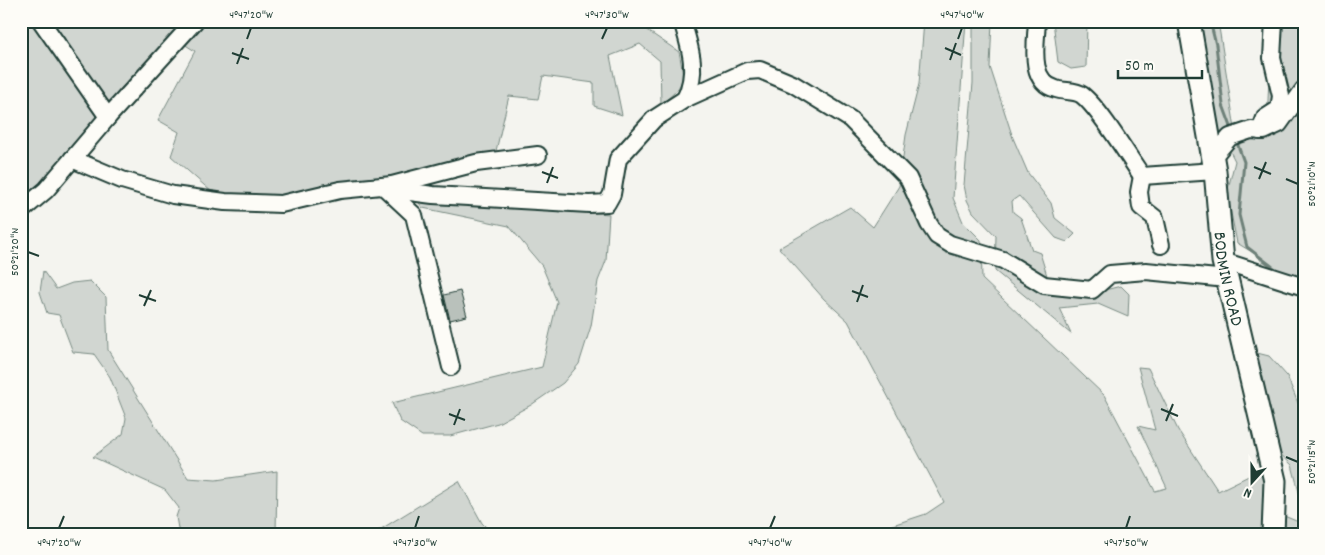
<svg xmlns="http://www.w3.org/2000/svg" width="1325" height="555" viewBox="0 0 1325 555" font-family="Dekko,sans-serif">
<style>
.green{fill:#d1d6d1;stroke:#788a82}
.lines{fill:none;stroke-linecap:round;stroke-linejoin:round}
.stream{stroke:#6e8179;stroke-width:3}
.building{fill:#b9c1bb;stroke:#1f3d34}
.minor-casing{stroke:#1f3d34;stroke-width:20}
.major-casing{stroke:#1f3d34;stroke-width:25}
.minor{stroke:#fdfcf7;stroke-width:16}
.major{stroke:#fdfcf7;stroke-width:21}
.ticks{fill:none;stroke:#1f3d34;stroke-width:2}
.labels{text-anchor:middle;stroke-width:4;stroke-linejoin:round;paint-order:stroke}
.street-label{font-size:18px;fill:#1f3d34;stroke:#fdfcf7}
.neatline{fill:none;stroke:#1f3d34;stroke-width:2}
.ticks-label{font-size:12px;text-anchor:middle;fill:#1f3d34}
</style>
<rect width="100%" height="100%" fill="#f4f4ef"/>
<filter id="ink" filterUnits="userSpaceOnUse"><feTurbulence type="fractalNoise" baseFrequency=".02" numOctaves="2"/><feDisplacementMap in="SourceGraphic" scale="10" xChannelSelector="R" yChannelSelector="G"/><feConvolveMatrix kernelMatrix="1 2 1 2 8 2 1 2 1" color-interpolation-filters="sRGB"/></filter>
<g filter="url(#ink)">
<g class="green">
<polygon points="21,21 37,21 101,114 43,188 21,203"/>
<polygon points="47,21 186,21 157,54 122,87 109,104"/>
<path d="M202,21H641L645,29L679,52C685,82 685,85 661,104L660,61L640,44L610,56L622,115L594,106V83L543,76L538,99L509,96L495,155L389,179H371L275,198L213,193L171,156L179,132L158,120L195,51L184,44Z"/>
<polygon points="924,21 966,21 953,198 963,222 981,240 982,279 1104,395 1155,491 1167,488 1138,426 1155,430 1138,367 1148,368 1178,430 1218,491 1265,468 1264,534 865,534 926,514 944,502 848,321 824,299 779,248 850,207 873,227 899,186 906,135 919,84"/>
<polygon points="973,21 992,21 990,67 1013,138 1028,173 1051,203 1055,218 1075,234 1067,242 1056,238 1019,196 1012,201 1013,212 1021,218 1032,250 1040,253 1048,279 1109,289 1121,286 1129,294 1128,317 1098,304 1059,308 1071,334 995,271 996,236 973,212 967,200 964,185 973,83"/>
<polygon points="1053,21 1087,21 1086,67 1071,69 1058,62"/>
<polygon points="1195,21 1218,21 1235,129 1267,127 1270,49 1278,48 1283,21 1304,21 1304,298 1296,289 1278,285 1257,255 1237,243 1227,193 1235,161 1211,114"/>
<polygon points="415,198 609,214 606,261 598,281 591,326 579,364 563,383 531,405 498,423 450,436 422,436 400,421 392,403 542,367 557,302 542,266 509,226 423,208"/>
<polygon points="43,271 56,289 72,283 90,281 106,297 108,350 188,478 216,480 277,471 276,534 179,534 176,517 179,508 165,490 93,457 123,434 126,418 110,377 94,354 73,352 59,315 47,313 40,292"/>
<polygon points="1253,352 1269,356 1287,376 1304,418 1304,534 1275,534 1277,513 1301,523 1301,500 1292,465 1275,449"/>
<polygon points="459,481 482,523 493,534 373,534"/>
</g>
<g class="lines">
<g class="stream">
<polyline points="1210,21 1216,45 1223,105 1233,132"/>
<polyline points="1236,140 1244,162 1239,215 1247,247 1278,271"/>
<polyline points="1297,292 1304,299"/>
</g>
</g>
<polygon class="building" points="460,291 467,316 450,320 444,295"/>
<g class="lines">
<defs>
<g id="minor">
<polyline points="41,21 108,117"/>
<path d="M1037,21C1036,43 1028,82 1056,89C1064,92 1075,90 1082,95C1100,109 1128,156 1142,176L1215,171"/>
<path d="M683,24C691,50 698,73 685,99"/>
<polyline points="1260,131 1265,118 1279,109 1281,96 1272,58 1274,21"/>
<polyline points="1212,158 1230,137 1251,130 1264,131 1279,124 1304,89"/>
<polyline points="72,159 122,180 173,195 225,202 281,204 340,190 392,185 476,163 538,155"/>
<polyline points="1142,176 1139,192 1141,207 1155,218 1161,245"/>
<polyline points="392,185 410,192 433,195 589,204 607,203 612,194 618,159 654,119 685,99 747,71 760,70 793,84 850,119 908,178 929,224 937,236 950,244 1003,260 1044,285 1092,290 1110,274 1146,271 1227,279"/>
<polyline points="384,187 414,215 451,367"/>
<polyline points="21,211 46,190 108,117 195,21"/>
<polyline points="1223,261 1304,287"/>
</g>
<g id="major">
<path id="s1" d="M1189,21L1215,171L1223,261L1275,481L1273,534"/>
</g>
</defs>
<use href="#minor" class="minor-casing"/>
<use href="#major" class="major-casing"/>
<use href="#minor" class="minor"/>
<use href="#major" class="major"/>
</g>
</g>
<path class="ticks" d="M247,39L251,28M602,39L607,28M958,39L962,28M945,48L961,55M232,53L249,59M950,60L956,43M237,64L243,48M1254,167L1271,174M542,172L558,178M1259,179L1266,162M1286,179L1298,184M547,183L553,167M28,252L39,256M852,291L868,297M139,295L156,301M857,302L863,285M144,306L151,290M1161,409L1178,416M449,414L465,420M1166,421L1173,404M454,425L460,409M1286,457L1298,462M59,528L64,516M415,528L419,516M770,528L775,516M1126,528L1130,516"/>
<g class="labels">
<g class="street-label">
<text dy="6" stroke="none"><textPath href="#s1" startOffset="261">BODMIN ROAD</textPath></text>
</g>
</g>
<rect width="1325" height="555" fill="none" stroke="#fdfcf7" stroke-width="55"/>
<g transform="translate(1252 482) rotate(201)" stroke="#fdfcf7" stroke-width="4" paint-order="stroke">
<path d="M0-4L9 19L0 12L-9 19Z" fill="#1f3d34"/>
<text y="-8" font-size="14" font-weight="bold" text-anchor="middle" fill="#1f3d34">N</text>
</g>
<path d="M1118 70v8h84v-8" fill="none" stroke="#1f3d34" stroke-width="2.5"/>
<text x="1125" y="70" font-size="15" fill="#1f3d34" stroke="#fdfcf7" stroke-width="4" paint-order="stroke">50 m</text>
<rect x="28" y="28" width="1270" height="500" class="neatline"/>
<g class="ticks-label">
<text x="251" y="18">4°47'20"W</text>
<text x="607" y="18">4°47'30"W</text>
<text x="962" y="18">4°47'40"W</text>
<text transform="translate(1311 184) rotate(-90)" y="4">50°21'10"N</text>
<text transform="translate(14 252) rotate(-90)" y="4">50°21'20"N</text>
<text transform="translate(1311 462) rotate(-90)" y="4">50°21'15"N</text>
<text x="59" y="546">4°47'20"W</text>
<text x="415" y="546">4°47'30"W</text>
<text x="770" y="546">4°47'40"W</text>
<text x="1126" y="546">4°47'50"W</text>
</g>
</svg>
